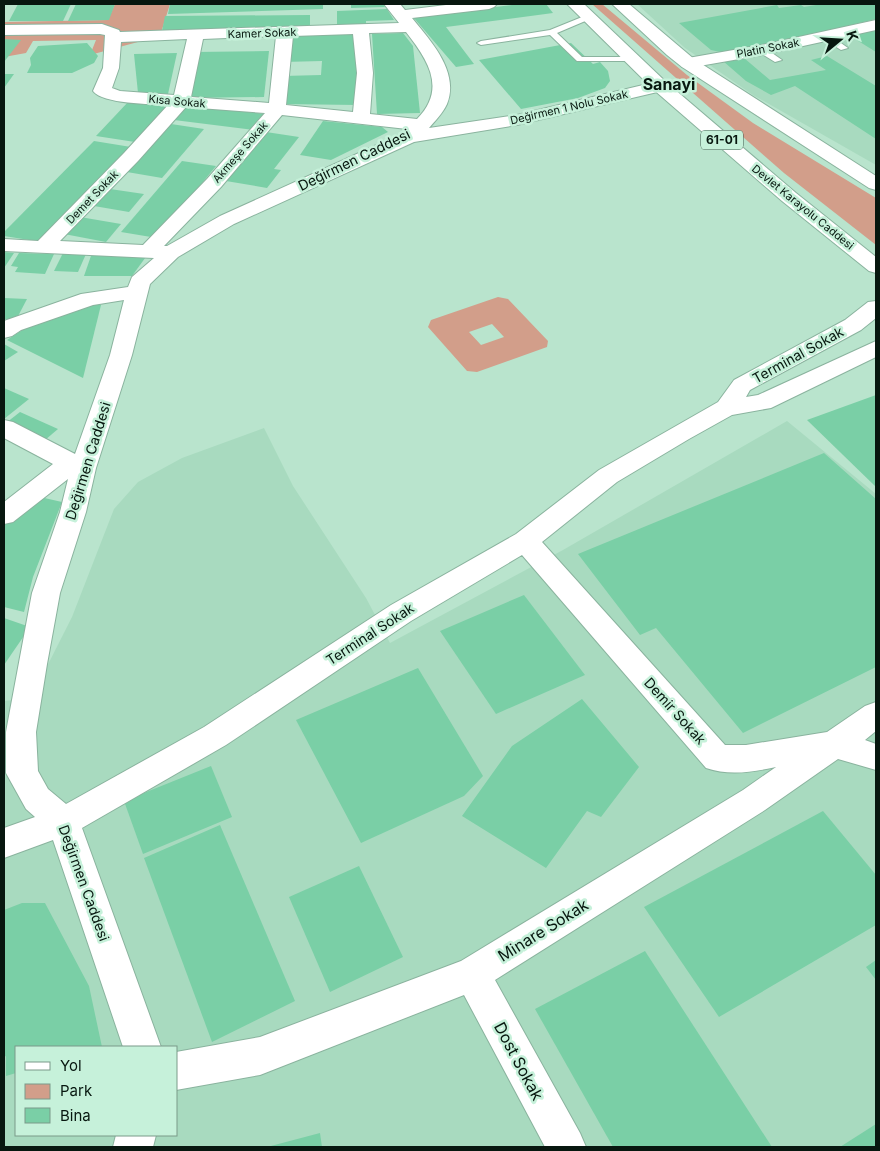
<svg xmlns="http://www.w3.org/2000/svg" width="880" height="1151" viewBox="0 0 880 1151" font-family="Inter,sans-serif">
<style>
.built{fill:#a8dabf;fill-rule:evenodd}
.green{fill:#d29e8a;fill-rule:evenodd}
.building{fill:#7acfa6}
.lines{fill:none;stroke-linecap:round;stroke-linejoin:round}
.service-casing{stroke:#8ab39e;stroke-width:2}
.minor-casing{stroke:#8ab39e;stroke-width:2}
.primary-casing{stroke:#8ab39e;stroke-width:2}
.service{fill:#fff;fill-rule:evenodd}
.minor{fill:#fff;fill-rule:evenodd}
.primary{fill:#fff;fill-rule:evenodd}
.labels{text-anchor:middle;stroke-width:5;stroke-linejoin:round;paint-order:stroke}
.far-street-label{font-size:11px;fill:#07170f;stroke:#c6f1da}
.shield{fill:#c6f1da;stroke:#40584c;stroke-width:1}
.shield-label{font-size:12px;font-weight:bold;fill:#07170f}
.street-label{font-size:14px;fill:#07170f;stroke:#c6f1da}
.far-district-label{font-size:16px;font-weight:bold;fill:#07170f;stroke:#c6f1da}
.near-street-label{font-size:16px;fill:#07170f;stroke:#c6f1da}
</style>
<rect width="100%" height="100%" fill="#b9e4cd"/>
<g class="built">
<polygon points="637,4 876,4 876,165 753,95 685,48"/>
<path d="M787,421L876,494V1147H4V701L31,698L72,617L114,509L138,482L182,458L264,428L293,486L366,598L390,643L563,550ZM16,1047H176V1135H16Z"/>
</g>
<g class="green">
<polygon points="115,4 170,4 160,36 90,55 96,40 33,41 26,53 4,57 4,22 108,20"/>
<polygon points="592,4 602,4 687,75 753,123 876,198 876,245 784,173"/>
<path d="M498,297L508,299L548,341L547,347L477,372L467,371L428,327L431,320ZM492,324L504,337L481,345L469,332Z"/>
</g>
<g class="building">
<polygon points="18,4 71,4 63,21 9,21"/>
<polygon points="76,4 115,4 109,20 68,21"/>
<polygon points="170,4 323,4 323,9 168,14"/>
<polygon points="351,4 383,4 385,7 351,8"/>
<polygon points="520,4 546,4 553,13 446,27 474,64 456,67 413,17"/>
<polygon points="822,4 876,4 876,19 730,54 711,50 679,23 777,5 779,8 801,5 804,7"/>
<polygon points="387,9 394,20 366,21 366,26 337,27 337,11"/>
<polygon points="310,15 310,26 162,31 165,16"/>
<polygon points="876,27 876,52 847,34"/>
<polygon points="403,33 413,46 420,113 377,114 372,34"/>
<polygon points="358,34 358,105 280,104 283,76 321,75 322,61 283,62 285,36"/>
<polygon points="4,39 21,40 4,62"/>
<polygon points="87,43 98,56 94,63 72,73 27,73 31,65 30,58 38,46"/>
<polygon points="571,43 593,64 600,62 608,71 610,81 605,88 578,98 521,109 479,60"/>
<polygon points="269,51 264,97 184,98 194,52"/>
<polygon points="177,53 168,94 138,93 134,54"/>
<polygon points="827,56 876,86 876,139 795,86 771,95 746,81 723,61 744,58 770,80 826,70 811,60"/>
<polygon points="4,74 14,74 4,88"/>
<polygon points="129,101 166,107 135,142 96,136"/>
<polygon points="185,105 264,114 254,130 174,120"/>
<polygon points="323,121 382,127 388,132 331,160 300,155"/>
<polygon points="171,124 204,129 162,178 127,172"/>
<polygon points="266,132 299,137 274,169 281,170 267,188 226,181"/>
<polygon points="94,141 131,147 42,242 4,236 4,232"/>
<polygon points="182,161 216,166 157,238 121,232"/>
<polygon points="110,189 144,194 129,212 94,206"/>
<polygon points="80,217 121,224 106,242 64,234"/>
<polygon points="4,252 14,253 4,268"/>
<polygon points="19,253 54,254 45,274 15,272 18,267 11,266"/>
<polygon points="63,253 86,254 78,272 54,271"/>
<polygon points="92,253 148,254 132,276 84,276"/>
<polygon points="4,298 27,299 16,320 4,319"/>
<polygon points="92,303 101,305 83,378 7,340 30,325"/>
<polygon points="4,344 18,352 4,361"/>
<polygon points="4,388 29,399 4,419"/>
<polygon points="876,395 876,487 807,420"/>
<polygon points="20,412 58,429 45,440 6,423"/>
<polygon points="824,453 876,499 876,667 743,733 656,628 640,635 578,554"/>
<polygon points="40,497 62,502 33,577 24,612 4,607 4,525"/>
<polygon points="524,595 585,675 496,714 440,631"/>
<polygon points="4,618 30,627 4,665"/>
<polygon points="418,668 483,776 464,796 361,843 296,720"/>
<polygon points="582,699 639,767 601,817 587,811 546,868 462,816 512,746"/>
<polygon points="211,766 232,817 143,854 124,801"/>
<polygon points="823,811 876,875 876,925 719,1017 644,907"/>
<polygon points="220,825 295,1001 212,1042 144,858"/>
<polygon points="359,866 403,957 330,992 289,897"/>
<polygon points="22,903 45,903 89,986 102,1047 16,1047 16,1073 6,1076 6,1056 4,1057 4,910"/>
<polygon points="645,951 772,1147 613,1147 535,1009"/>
<polygon points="876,960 876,980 866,967"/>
<polygon points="876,1124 876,1147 840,1147"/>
<polygon points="320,1133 322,1147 267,1147"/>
</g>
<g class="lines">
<defs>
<g id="service">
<polygon points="587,15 591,17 590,19 557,33 582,57 631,57 635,59 634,61 577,61 550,35 481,45 477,43 481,41 550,30"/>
<polygon points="822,34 828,34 848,48 841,50 822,38"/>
<polygon points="759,48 765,48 782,60 775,62 759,52"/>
</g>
<g id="minor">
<path d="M384,4H400L405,10L454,4H497L494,7L489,9L412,18C430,40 460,72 447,104C443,113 435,121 429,128L517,115L660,81L666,82L669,86L666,90L517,125L414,142L234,224L178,257L150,284L132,355L96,468L86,512L60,593L47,664L36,732L38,771L48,789L66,804L204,727L391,605L516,534L599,470L718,402L734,380L845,320L868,302L876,301V318L861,330L750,390L746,397L758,395L876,341V357L771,408L732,415L689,439L617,482L542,542L725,745H746L827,732L865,706L876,702V731L865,740L876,744V770L838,759L765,810L495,980L580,1133L586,1147H545L464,995L260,1075L176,1090V1052L260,1037L461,961L743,790L776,767C752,772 729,776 706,768L522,555L411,621L226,745L82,828L161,1047H123L53,840L4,858V828L35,817L26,809L6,773V732L32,593L60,512L68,479L13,522L4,524V502L53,464L4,438V420L13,422L75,454L110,355L124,300L93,305L21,330L12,336L4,338V321L81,294L128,287L132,277L154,258L4,251V239L38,241L124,153L168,105C152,104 102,104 93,91L103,68L105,35L100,34L4,35V25L102,24L119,30L120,32L399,23ZM406,32C428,60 447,89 417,119L370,114L373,73L369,33ZM353,34L357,73L353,112L286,105L293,36ZM276,36L269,103L191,97L203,39ZM187,39L174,95L120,91L112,88L119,68L121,42ZM186,107L265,113L207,179L143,245L60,241L138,161ZM282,115L407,129L403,133L220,216L167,246H164L221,187Z"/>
<polygon points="876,20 876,30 762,55 688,68 682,67 680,63 682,59 688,58 762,45"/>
<polygon points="116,1135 156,1135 153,1147 113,1147"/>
</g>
<g id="primary">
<polygon points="567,4 584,4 666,82 796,193 876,257 876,273 869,271 782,201 654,90"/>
<polygon points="612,4 629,4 694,59 876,176 876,190 869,188 682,67 667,55"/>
</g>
</defs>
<use href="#service" class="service-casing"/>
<use href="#minor" class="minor-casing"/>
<use href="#primary" class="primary-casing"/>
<use href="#service" class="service"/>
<use href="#minor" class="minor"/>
<use href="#primary" class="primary"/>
</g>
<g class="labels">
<g class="far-street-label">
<text transform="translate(262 33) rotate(-2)" y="4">Kamer Sokak</text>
<text transform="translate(768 48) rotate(-11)" y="4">Platin Sokak</text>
<text transform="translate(177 101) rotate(5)" y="4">Kısa Sokak</text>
<text transform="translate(569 107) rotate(-13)" y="4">Değirmen 1 Nolu Sokak</text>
<text transform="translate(240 152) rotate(-49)" y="4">Akmeşe Sokak</text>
<text transform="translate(92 197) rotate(-46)" y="4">Demet Sokak</text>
<text transform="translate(803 207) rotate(39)" y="4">Devlet Karayolu Caddesi</text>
</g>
<rect class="shield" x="701" y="130.5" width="42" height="19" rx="4"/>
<g class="shield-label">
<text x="722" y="144">61-01</text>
</g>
<g class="street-label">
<text transform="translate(354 160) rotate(-26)" y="5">Değirmen Caddesi</text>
<text transform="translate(798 355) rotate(-29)" y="5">Terminal Sokak</text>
<text transform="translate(88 461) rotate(-73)" y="5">Değirmen Caddesi</text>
<text transform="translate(370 634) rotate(-33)" y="5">Terminal Sokak</text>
<text transform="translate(675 711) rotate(48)" y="5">Demir Sokak</text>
<text transform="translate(84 883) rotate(70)" y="5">Değirmen Caddesi</text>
</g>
<g class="far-district-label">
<text x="669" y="90">Sanayi</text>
</g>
<g class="near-street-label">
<text transform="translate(543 930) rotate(-32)" y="6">Minare Sokak</text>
<text transform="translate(519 1061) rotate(62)" y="6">Dost Sokak</text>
</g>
</g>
<rect width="880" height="1151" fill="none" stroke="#07170f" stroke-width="10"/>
<rect x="15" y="1046" width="162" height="90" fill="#c6f1da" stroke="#7a9a89"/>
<rect x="25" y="1062" width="25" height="8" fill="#ffffff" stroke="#7a9a89"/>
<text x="60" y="1071" font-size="15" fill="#07170f">Yol</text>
<rect x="25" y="1084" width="25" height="15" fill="#d29e8a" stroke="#7a9a89"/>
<text x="60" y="1096" font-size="15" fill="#07170f">Park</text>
<rect x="25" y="1108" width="25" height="15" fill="#7acfa6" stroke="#7a9a89"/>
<text x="60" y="1121" font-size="15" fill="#07170f">Bina</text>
<g transform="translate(840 40) rotate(72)" stroke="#c6f1da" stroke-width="4" paint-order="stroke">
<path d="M0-4L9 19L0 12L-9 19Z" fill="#07170f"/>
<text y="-8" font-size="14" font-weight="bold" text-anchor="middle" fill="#07170f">K</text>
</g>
</svg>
